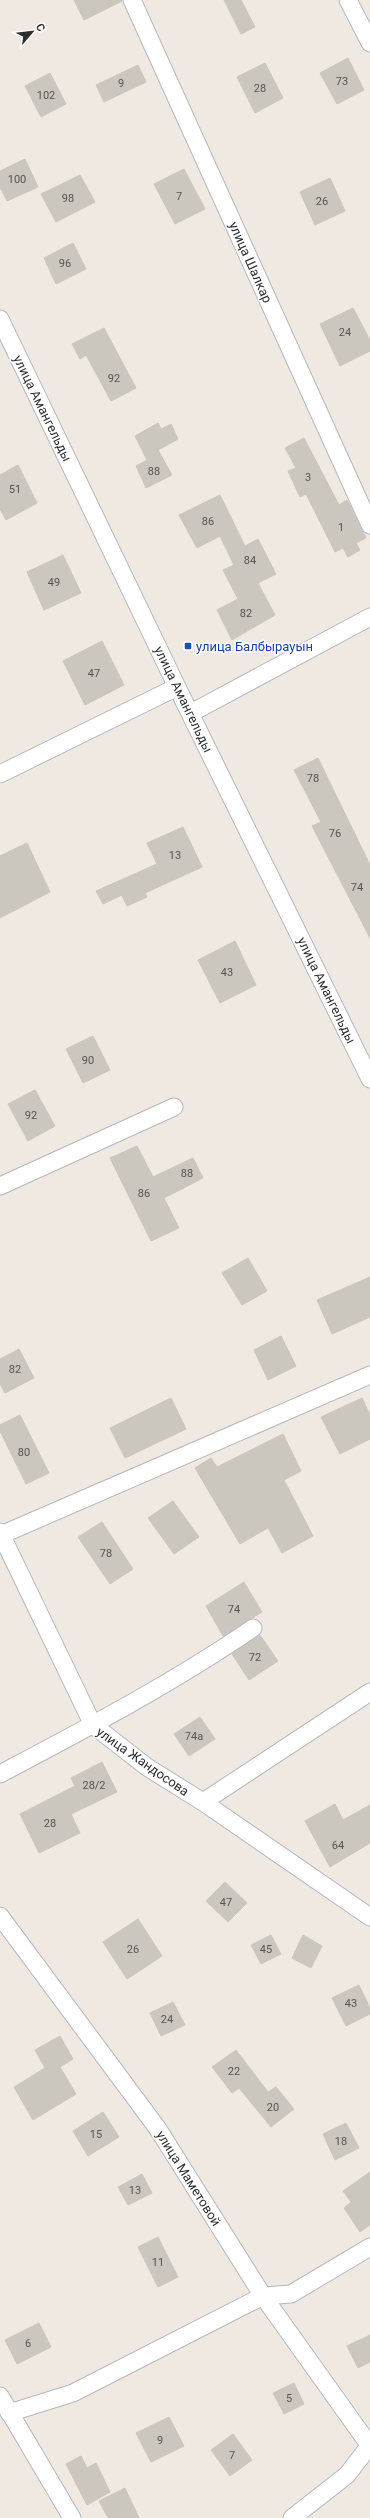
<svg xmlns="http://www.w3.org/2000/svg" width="370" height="2518" viewBox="0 0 370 2518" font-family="Roboto,sans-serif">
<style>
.building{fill:#cbc7bf;stroke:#cbc5ba}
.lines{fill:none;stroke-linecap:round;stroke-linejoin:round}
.minor-casing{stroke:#b4b7c1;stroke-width:19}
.minor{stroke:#fff;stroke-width:17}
.transit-dot{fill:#1a4fb4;stroke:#fff;stroke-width:1.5}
.labels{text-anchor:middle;stroke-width:3;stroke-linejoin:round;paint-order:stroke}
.number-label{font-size:11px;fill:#555452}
.street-label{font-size:13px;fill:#2e2e2e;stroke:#fff}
.transit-label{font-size:13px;fill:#164399;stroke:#fff;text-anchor:start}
</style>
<rect width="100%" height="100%" fill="#efe9e1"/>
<g class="building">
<polygon points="74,0 122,0 122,1 84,20"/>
<polygon points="224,0 241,0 255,27 241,34"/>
<polygon points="348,58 364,90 337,104 320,73"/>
<polygon points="265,63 283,98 255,113 237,77"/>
<polygon points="138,65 146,82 104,102 96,85"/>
<polygon points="50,73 66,104 41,117 25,86"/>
<polygon points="25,159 38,187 7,201 0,187 0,171"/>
<polygon points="184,169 205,209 175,224 154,184"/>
<polygon points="80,175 95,202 56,222 41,194"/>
<polygon points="330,178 345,211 315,225 300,192"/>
<polygon points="73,243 86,269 56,284 44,258"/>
<polygon points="353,308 370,340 370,351 340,366 320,324"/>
<polygon points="104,328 136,388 111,401 86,355 80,359 72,344"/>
<polygon points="158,423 161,429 171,424 178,439 158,450 172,475 146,488 136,466 147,460 135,436"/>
<polygon points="304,438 339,505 347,500 366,538 356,543 360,550 348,557 343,548 335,552 306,494 300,497 288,471 296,468 285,448"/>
<polygon points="18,465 37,503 6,520 0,509 0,475"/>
<polygon points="220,495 245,546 258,539 276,574 258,583 275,615 232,640 217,610 238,599 223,570 234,565 220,536 197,548 179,515"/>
<polygon points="63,555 81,593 44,610 27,572"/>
<polygon points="102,641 124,685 85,705 63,661"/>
<polygon points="318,758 370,865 370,938 312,826 321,822 294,770"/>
<polygon points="183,827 202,867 145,893 147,897 127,906 122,895 103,904 96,891 157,864 147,843"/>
<polygon points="27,843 50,892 0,918 0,856"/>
<polygon points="235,941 256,985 220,1003 198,960"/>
<polygon points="93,1036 110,1070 83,1083 66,1049"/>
<polygon points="35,1090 55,1126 28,1141 8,1104"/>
<polygon points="137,1146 153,1177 193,1158 203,1178 164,1198 179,1228 151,1241 110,1158"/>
<polygon points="248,1258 267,1291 242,1305 222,1273"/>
<polygon points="370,1277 370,1317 332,1334 317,1300"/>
<polygon points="281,1336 296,1366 268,1380 254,1350"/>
<polygon points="19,1349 34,1378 5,1393 0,1384 0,1359"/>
<polygon points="171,1398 186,1429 125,1458 110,1428"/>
<polygon points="362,1398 370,1415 370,1439 340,1454 321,1417"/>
<polygon points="20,1415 49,1473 26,1484 0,1431 0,1425"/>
<polygon points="283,1434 301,1471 284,1480 313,1536 282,1553 268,1528 240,1544 195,1468 211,1458 217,1467"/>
<polygon points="173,1501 199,1537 174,1554 148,1518"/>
<polygon points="102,1522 133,1569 110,1584 78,1537"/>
<polygon points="244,1582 262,1612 223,1636 206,1606"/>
<polygon points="260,1635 278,1661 249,1680 232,1654"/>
<polygon points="200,1717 215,1739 189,1756 174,1734"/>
<polygon points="102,1762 117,1792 71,1814 80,1833 39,1853 20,1814 75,1786 71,1778"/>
<polygon points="335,1804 343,1820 370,1805 370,1843 330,1867 305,1821"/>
<polygon points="225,1882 247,1903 228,1922 206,1901"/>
<polygon points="138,1919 162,1956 127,1979 103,1942"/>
<polygon points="271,1935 281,1954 261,1964 251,1945"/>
<polygon points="303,1935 322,1946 311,1968 292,1958"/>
<polygon points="359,1985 370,2008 370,2014 346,2026 332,1998"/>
<polygon points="173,2002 185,2025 161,2036 150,2013"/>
<polygon points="60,2036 73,2059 60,2067 76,2094 33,2120 14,2087 45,2068 35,2050"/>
<polygon points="236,2050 268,2092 276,2087 294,2109 271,2127 239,2088 232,2093 212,2067"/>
<polygon points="103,2112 119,2137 88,2156 73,2131"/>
<polygon points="346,2123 359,2148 335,2160 323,2134"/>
<polygon points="370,2172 370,2225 360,2232 344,2208 351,2202 343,2191"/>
<polygon points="142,2174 152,2193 128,2205 118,2187"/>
<polygon points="158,2237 178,2277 158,2287 138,2247"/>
<polygon points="39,2323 51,2347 17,2364 5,2340"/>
<polygon points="370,2335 370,2362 358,2368 347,2346"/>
<polygon points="294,2383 304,2404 284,2414 273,2393"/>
<polygon points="169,2417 184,2446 151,2462 136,2433"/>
<polygon points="233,2434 252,2460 230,2476 211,2450"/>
<polygon points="81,2456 87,2468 96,2463 110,2492 87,2505 66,2464"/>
<polygon points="125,2488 139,2518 108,2518 99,2501"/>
</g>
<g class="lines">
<defs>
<g id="minor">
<polyline points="132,0 370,525"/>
<polyline points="348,0 370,43"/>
<polyline points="0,319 177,687 370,1079"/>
<polyline points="191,713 370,617"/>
<polyline points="0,774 177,687"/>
<polyline points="0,1186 174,1107"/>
<polyline points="0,1532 93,1725 147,1767 203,1802 370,1917"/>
<polyline points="1,1535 370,1375"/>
<path d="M0,1774C87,1728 173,1683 253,1628"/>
<polyline points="203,1802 370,1692"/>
<polyline points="0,1916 158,2129 263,2296 370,2446"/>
<polyline points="0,2396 72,2518"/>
<polyline points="9,2413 73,2393 263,2296 291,2294 370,2247"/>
<polyline points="292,2518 347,2475 370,2445"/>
</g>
</defs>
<use href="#minor" class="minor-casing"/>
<use href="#minor" class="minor"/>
</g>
<rect class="transit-dot" x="184" y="642" width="8" height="8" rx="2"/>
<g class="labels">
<g class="number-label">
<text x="342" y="85">73</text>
<text x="121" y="87">9</text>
<text x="260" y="92">28</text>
<text x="46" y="99">102</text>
<text x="17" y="183">100</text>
<text x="179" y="200">7</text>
<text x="68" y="202">98</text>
<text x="322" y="205">26</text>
<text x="65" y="267">96</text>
<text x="345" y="336">24</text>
<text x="114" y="382">92</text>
<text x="154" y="475">88</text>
<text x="308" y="481">3</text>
<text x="15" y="493">51</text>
<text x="208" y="525">86</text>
<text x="341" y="531">1</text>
<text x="250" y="564">84</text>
<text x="54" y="586">49</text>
<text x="246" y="617">82</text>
<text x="94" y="677">47</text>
<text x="313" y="782">78</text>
<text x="335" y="837">76</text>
<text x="175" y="859">13</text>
<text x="357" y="891">74</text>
<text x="227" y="976">43</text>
<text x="88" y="1064">90</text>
<text x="31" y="1119">92</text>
<text x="187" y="1177">88</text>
<text x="144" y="1197">86</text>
<text x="15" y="1373">82</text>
<text x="24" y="1456">80</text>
<text x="106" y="1557">78</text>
<text x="234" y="1613">74</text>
<text x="255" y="1661">72</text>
<text x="194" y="1740">74а</text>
<text x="94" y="1789">28/2</text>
<text x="50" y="1827">28</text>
<text x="338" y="1849">64</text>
<text x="226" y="1906">47</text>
<text x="133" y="1953">26</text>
<text x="266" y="1953">45</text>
<text x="351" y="2007">43</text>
<text x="167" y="2023">24</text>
<text x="234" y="2075">22</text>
<text x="273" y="2111">20</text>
<text x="96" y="2138">15</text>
<text x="341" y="2145">18</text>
<text x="135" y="2194">13</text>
<text x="158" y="2266">11</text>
<text x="28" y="2347">6</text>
<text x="289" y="2402">5</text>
<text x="160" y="2444">9</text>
<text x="232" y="2459">7</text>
</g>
<g class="street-label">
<text transform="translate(251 262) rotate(66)" y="5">улица Шалкар</text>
<text transform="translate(43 408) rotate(64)" y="5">улица Амангельды</text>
<text transform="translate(184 699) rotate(64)" y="5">улица Амангельды</text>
<text transform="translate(327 990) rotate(64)" y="5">улица Амангельды</text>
<text transform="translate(143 1761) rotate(35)" y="5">улица Жандосова</text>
<text transform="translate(189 2178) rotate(58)" y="5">улица Маметовой</text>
</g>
<g class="transit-label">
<text x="196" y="651">улица Балбырауын</text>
</g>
</g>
<g transform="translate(32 32) rotate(62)" stroke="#ffffff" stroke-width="3" paint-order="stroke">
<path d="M0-3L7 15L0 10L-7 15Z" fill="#2e2e2e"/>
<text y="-6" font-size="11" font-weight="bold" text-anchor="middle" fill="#2e2e2e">С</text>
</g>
</svg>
